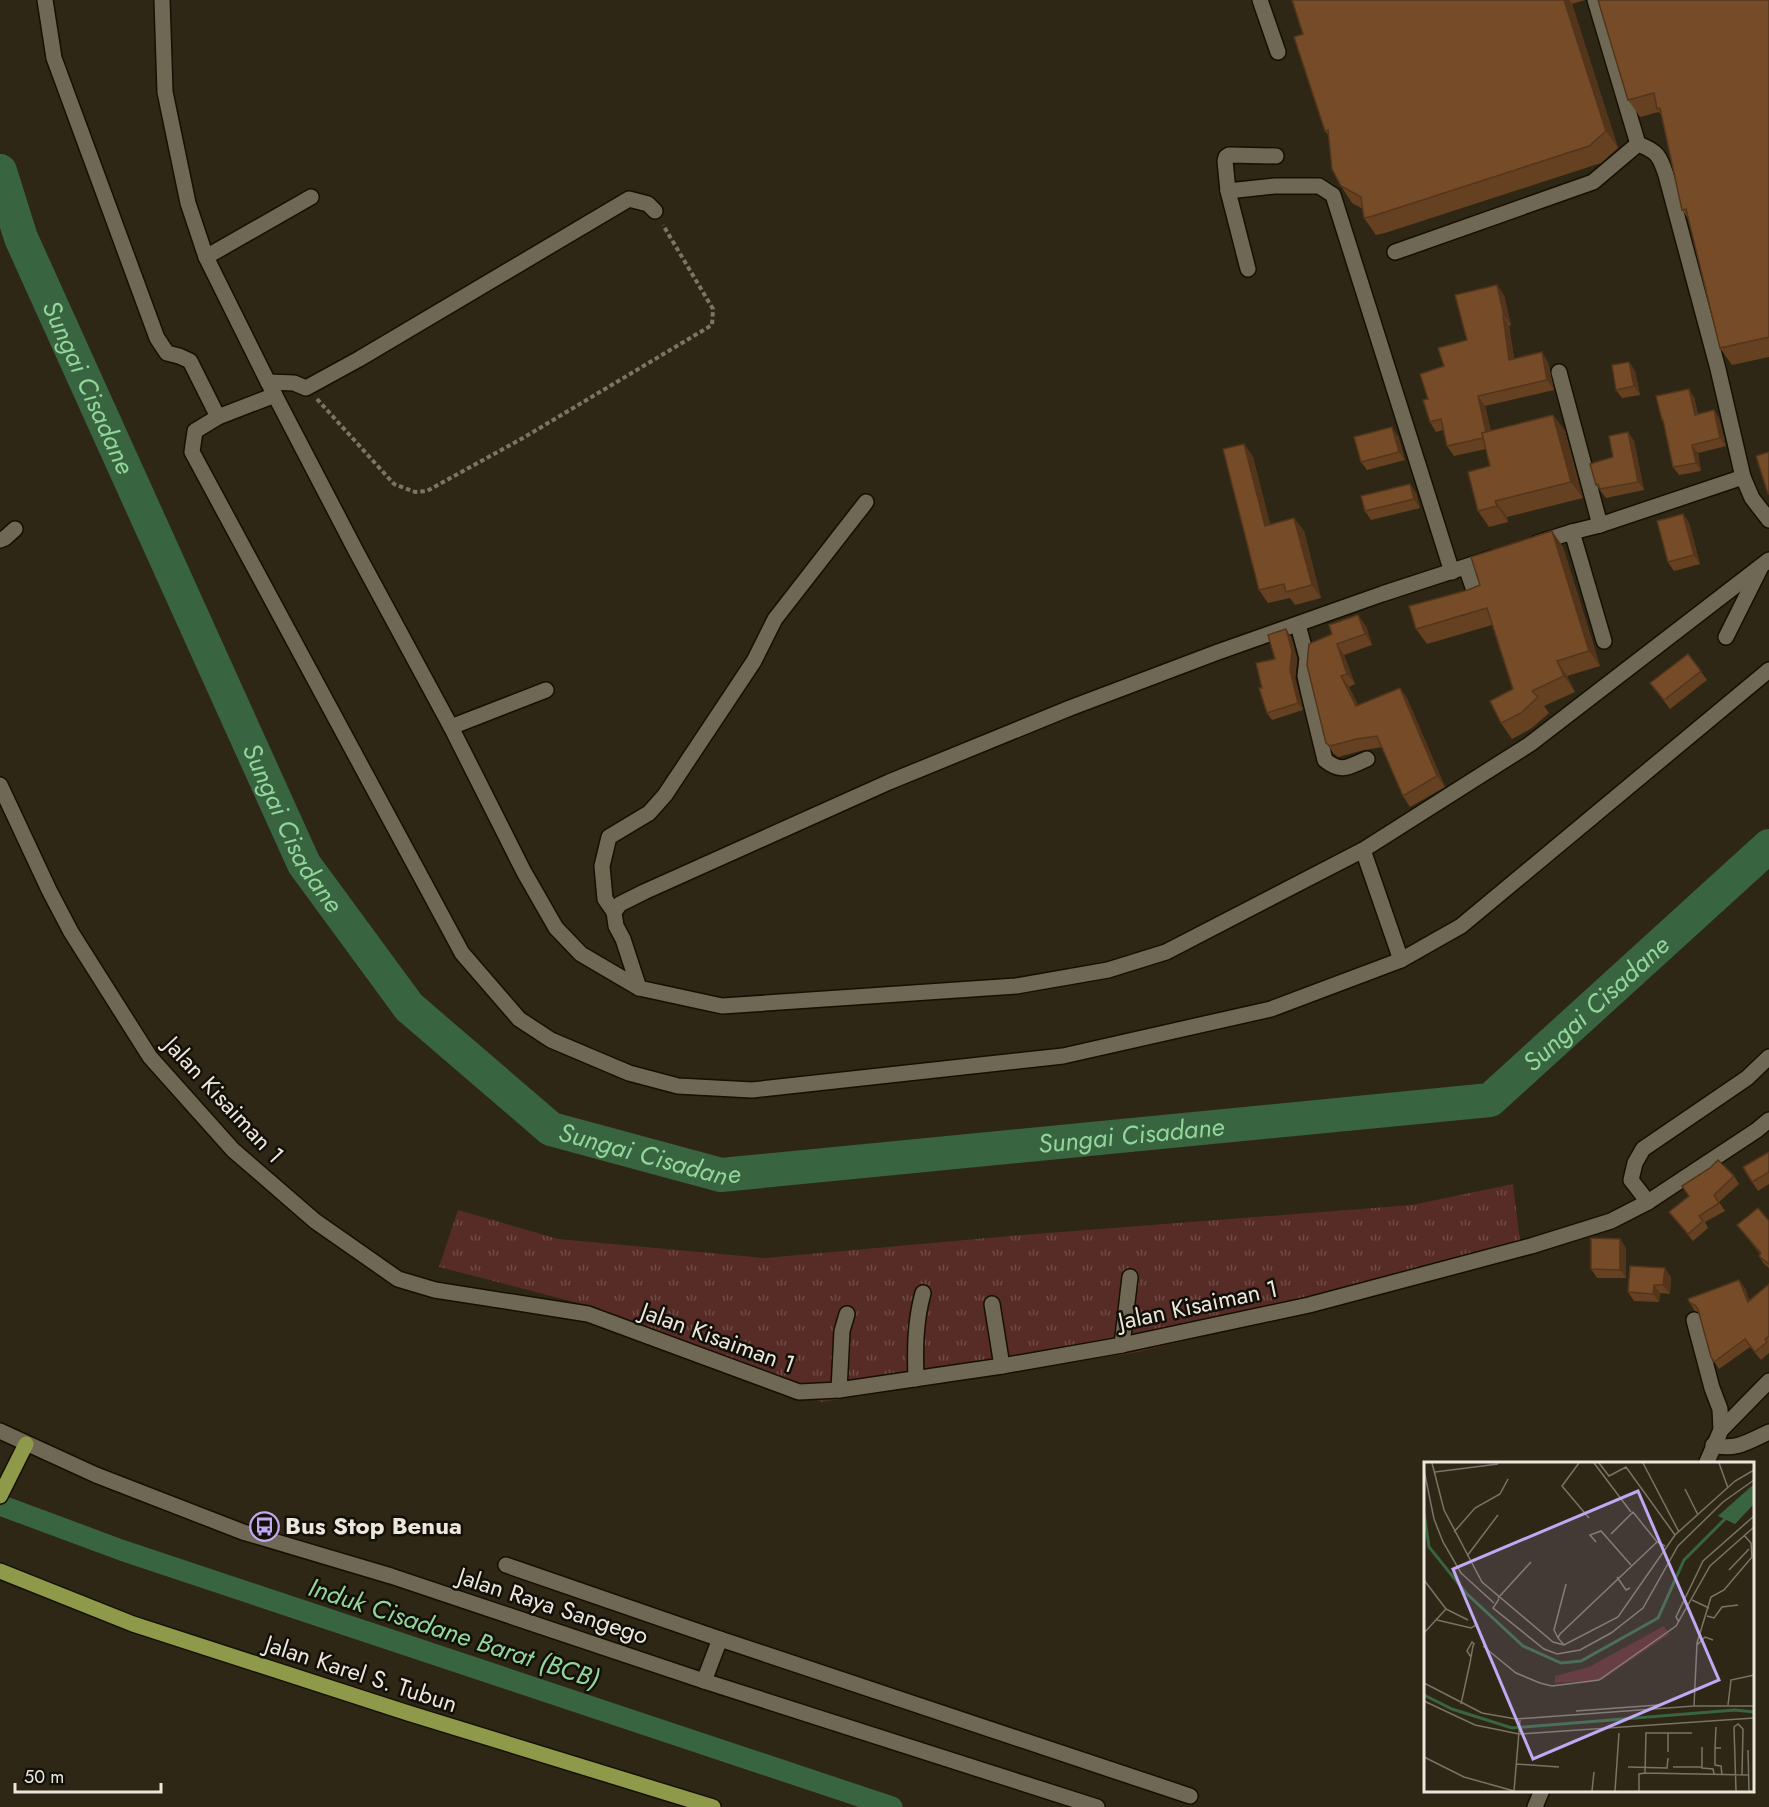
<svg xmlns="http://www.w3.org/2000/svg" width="1769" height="1807" viewBox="0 0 1769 1807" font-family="Jost,sans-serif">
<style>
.grass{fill:url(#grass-tufts)}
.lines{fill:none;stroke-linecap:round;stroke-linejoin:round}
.canal{stroke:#386440;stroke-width:21}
.river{stroke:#386440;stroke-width:34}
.minor-casing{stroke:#161002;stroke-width:18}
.major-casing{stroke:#161002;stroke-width:18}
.path{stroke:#7b7566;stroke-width:4;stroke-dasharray:4.5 3;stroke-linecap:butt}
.minor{stroke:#6f6854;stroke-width:15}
.major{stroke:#8f994a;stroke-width:15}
.wall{fill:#654122}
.shaded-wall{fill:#53351c}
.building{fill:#764c28;stroke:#53351c;stroke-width:1.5}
.labels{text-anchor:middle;stroke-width:5;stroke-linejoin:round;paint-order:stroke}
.street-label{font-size:24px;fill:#ebe7dc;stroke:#131009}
.poi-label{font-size:24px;font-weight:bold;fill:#ebe7dc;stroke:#131009;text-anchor:start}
.water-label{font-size:26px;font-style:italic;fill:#92d69c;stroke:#131009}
.inset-river{fill:none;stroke:#386440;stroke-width:3}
.inset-road{fill:none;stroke:#7a7465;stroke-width:1.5}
.view{fill:#c1a8f3;fill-opacity:0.15;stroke:#c1a8f3;stroke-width:3}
.inset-edge{fill:none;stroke:#ebe7dc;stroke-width:3}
</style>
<defs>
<pattern id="grass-tufts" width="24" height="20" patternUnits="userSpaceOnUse" patternTransform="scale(1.5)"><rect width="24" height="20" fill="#582c26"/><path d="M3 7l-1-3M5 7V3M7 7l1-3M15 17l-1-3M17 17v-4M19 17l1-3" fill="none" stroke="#704b45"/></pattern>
</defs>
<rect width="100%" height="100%" fill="#2e2715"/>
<polygon class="grass" points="1513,1184 1522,1258 1138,1352 822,1402 590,1306 439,1267 458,1210 558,1239 765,1258 1022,1235 1412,1205"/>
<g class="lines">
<polyline class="canal" points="0,1505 121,1550 892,1807"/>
<path class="river" id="s1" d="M0,171L21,238L304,864L409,1007L551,1129L721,1175L1490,1100L1769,846"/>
<defs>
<g id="minor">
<polyline points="45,0 54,58 157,338 167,353 179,356 190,361 218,417"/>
<polyline points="162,0 165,92 188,203 206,257 268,382 357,553 451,727 524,872 556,928 581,954 639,988 722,1006 1016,986 1108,970 1166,952 1363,850 1530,744 1769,560"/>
<polyline points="1260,0 1278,52"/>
<polyline points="1595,0 1638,144"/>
<polyline points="1228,191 1225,161 1226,157 1229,155 1276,156"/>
<path d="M1395,252L1593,182L1638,144C1657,151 1660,156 1666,175L1718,369L1743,477L1752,498L1769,520"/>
<polyline points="206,257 311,197"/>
<polyline points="1248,269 1228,191 1275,186 1319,186 1333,195 1452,572"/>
<polyline points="1559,372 1600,525"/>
<polyline points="268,382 294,383 306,388 359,359 629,199 648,204 655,211"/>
<polyline points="275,395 218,417 195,431 192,452 462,953 519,1019 551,1040 629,1073 678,1086 752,1090 1063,1056 1271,1009 1401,960 1461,926 1769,670"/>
<polyline points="1572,532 1604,641"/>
<polyline points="0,540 5,538 15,529"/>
<polyline points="1537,543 1572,532 1600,525 1743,477"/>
<polyline points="1466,567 1476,596"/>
<path d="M1298,625L1307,658L1305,676L1308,690L1325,760C1342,774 1349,766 1367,759"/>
<polyline points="1726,637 1760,569"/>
<polyline points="451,727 546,690"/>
<polyline points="0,785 49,890 71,932 150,1057 233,1150 315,1221 398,1279 435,1290 588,1314 799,1392 839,1390 1002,1366 1122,1345 1309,1305 1531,1246 1611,1221 1648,1202 1757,1130 1769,1120"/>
<polyline points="1363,850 1401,960"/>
<polyline points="614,912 605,899 602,866 609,837 649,813 665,795 754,661 775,619 866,502"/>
<polyline points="639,988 623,939 616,926 614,912 620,904 644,892 889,782 1070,708 1218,652 1382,594 1492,558"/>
<polyline points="1648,1202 1631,1180 1635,1163 1643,1149 1747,1078 1769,1057"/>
<polyline points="992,1304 1002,1366"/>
<polyline points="1694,1320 1712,1388 1720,1409 1721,1430"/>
<polyline points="1122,1345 1130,1277"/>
<path d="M916,1379C915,1349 915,1322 923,1293"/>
<polyline points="839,1390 842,1331 847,1314"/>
<polyline points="0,1431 96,1475 243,1532 391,1576 704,1681 1097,1807"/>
<path d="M1713,1445C1736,1451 1749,1441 1769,1432"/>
<polyline points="1706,1464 1721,1430 1769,1381"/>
<polyline points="506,1565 720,1639 1190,1796"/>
<polyline points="704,1681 720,1639"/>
<polyline points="1535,1807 1542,1790"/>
</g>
<g id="major">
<polyline points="0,1496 26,1444"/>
<polyline points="0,1571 133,1624 408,1713 713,1807"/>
</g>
</defs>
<use href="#minor" class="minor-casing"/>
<use href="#major" class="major-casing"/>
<polyline class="path" points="317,399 394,484 415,492 427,491 523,438 712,325 713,309 663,225"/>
<use href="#minor" class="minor"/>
<use href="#major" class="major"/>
</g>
<g class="wall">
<polygon points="1292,0 1585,0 1572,4 1618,148 1601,163 1385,233 1376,235 1364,218 1363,209 1352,203 1341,186 1329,136 1325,131 1303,34"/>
<polygon points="1769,0 1769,357 1732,365 1720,348 1689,220 1682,210 1661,115 1659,112 1640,117 1628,100"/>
<polygon points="1504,295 1511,325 1509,326 1514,358 1548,362 1554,390 1485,406 1491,431 1553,415 1565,431 1583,498 1507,517 1508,522 1489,527 1478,511 1490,466 1486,449 1454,456 1447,446 1443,430 1436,432 1430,422 1428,399 1444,366"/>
<polygon points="1629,362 1635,371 1640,395 1622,398 1616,390"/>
<polygon points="1694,397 1698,414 1714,410 1719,418 1726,446 1698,453 1701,471 1679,475 1673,467 1664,424 1662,420"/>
<polygon points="1628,432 1634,441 1644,490 1606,498 1596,485 1613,457"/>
<polygon points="1398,436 1405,460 1367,470 1361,462"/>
<polygon points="1244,444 1253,457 1270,524 1294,518 1304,531 1321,598 1295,605 1290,598 1268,603 1259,590"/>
<polygon points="1410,484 1416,493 1420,508 1371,520 1365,511"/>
<polygon points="1683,514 1689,523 1700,564 1674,571 1668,562"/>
<polygon points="1552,531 1563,547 1600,666 1567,676 1575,692 1544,706 1549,713 1532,728 1512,739 1501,723 1513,689 1492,625 1427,644 1416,629 1468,590 1480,585"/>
<polygon points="1366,626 1372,645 1344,655 1355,684 1349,687 1358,705 1400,688 1407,698 1445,787 1410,807 1403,796 1382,747 1364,750 1338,757 1334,754 1326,743 1332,634"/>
<polygon points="1286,629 1291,637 1297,659 1295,678 1303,710 1272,720 1267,713 1275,659"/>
<polygon points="1688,654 1707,680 1670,709 1650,683"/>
<polygon points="1769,1152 1769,1184 1758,1191 1752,1182"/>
<polygon points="1734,1176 1739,1184 1719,1202 1725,1211 1705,1222 1708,1228 1693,1241 1669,1212"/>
<polygon points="1769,1221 1769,1268 1764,1264 1759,1256 1760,1254 1737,1225"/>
<polygon points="1620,1239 1626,1248 1626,1278 1597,1278 1591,1269"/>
<polygon points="1671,1277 1670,1294 1660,1293 1659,1302 1634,1301 1628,1292"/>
<polygon points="1769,1284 1769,1353 1761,1360 1750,1347 1719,1369 1711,1357 1698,1312 1695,1311 1690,1303 1745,1288 1749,1300"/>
</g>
<g class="shaded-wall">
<polygon points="1564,0 1569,0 1572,4 1618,148 1606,131"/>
<polygon points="1497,285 1504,295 1511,325 1504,316"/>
<polygon points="1503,316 1509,326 1516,369 1509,360"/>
<polygon points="1542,352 1548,362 1554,390 1547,380"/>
<polygon points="1629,362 1635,371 1640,395 1634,386"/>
<polygon points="1689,389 1694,397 1700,423 1695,415"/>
<polygon points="1478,396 1485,406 1494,447 1488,437"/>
<polygon points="1714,410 1719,418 1726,446 1720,438"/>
<polygon points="1553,415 1565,431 1583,498 1571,482"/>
<polygon points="1392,427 1398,436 1405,460 1399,452"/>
<polygon points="1628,432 1634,441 1644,490 1638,482"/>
<polygon points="1244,444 1253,457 1274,539 1265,526"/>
<polygon points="1692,445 1698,453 1701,471 1696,463"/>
<polygon points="1410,484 1416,493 1420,508 1414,499"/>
<polygon points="1495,501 1507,517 1508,522 1497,506"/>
<polygon points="1683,514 1689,523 1700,564 1694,555"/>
<polygon points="1294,518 1304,531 1321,598 1312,585"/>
<polygon points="1552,531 1563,547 1600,666 1589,651"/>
<polygon points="1358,615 1366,626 1372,645 1365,634"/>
<polygon points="1286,629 1291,637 1297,659 1295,678 1303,710 1298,703 1290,670"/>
<polygon points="1337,644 1344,655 1355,684 1347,674"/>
<polygon points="1557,661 1567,676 1575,692 1564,676"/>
<polygon points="1341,676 1349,687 1364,717 1356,706"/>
<polygon points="1400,688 1407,698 1445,787 1437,776"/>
<polygon points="1620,1239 1626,1248 1626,1278 1620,1270"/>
<polygon points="1665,1268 1671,1277 1670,1294 1663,1285"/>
<polygon points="1739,1280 1745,1288 1753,1310 1748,1302"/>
<polygon points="1654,1285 1660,1293 1659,1302 1653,1294"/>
</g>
<g class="building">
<polygon points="1292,0 1564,0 1606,131 1589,146 1373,216 1364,218 1361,197 1341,186 1332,169 1328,130 1325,131 1294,37 1303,34"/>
<polygon points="1598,0 1769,0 1769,337 1720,348 1686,209 1682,210 1660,108 1657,109 1654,93 1628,100"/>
<polygon points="1497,285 1504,316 1503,316 1509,360 1542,352 1547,380 1478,396 1486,432 1482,433 1483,438 1447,446 1441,419 1430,422 1423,400 1428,399 1420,374 1444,366 1438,348 1467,340 1455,295"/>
<polygon points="1629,362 1634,386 1616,390 1612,365"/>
<polygon points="1689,389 1695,415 1714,410 1720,438 1692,445 1696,463 1673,467 1663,420 1662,420 1656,396"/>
<polygon points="1553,415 1571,482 1495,501 1497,506 1478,511 1468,472 1490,466 1482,433"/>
<polygon points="1392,427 1399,452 1361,462 1354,437"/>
<polygon points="1628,432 1638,482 1600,489 1598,484 1596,485 1590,464 1613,457 1609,436"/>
<polygon points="1244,444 1265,526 1294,518 1312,585 1286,592 1284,584 1259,590 1223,449"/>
<polygon points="1769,452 1769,494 1768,494 1756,456"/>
<polygon points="1410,484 1414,499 1365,511 1361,496"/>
<polygon points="1683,514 1694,555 1668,562 1657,521"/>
<polygon points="1552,531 1589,651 1557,661 1564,676 1532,691 1538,697 1521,713 1501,723 1490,701 1513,689 1487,608 1416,629 1409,606 1468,590 1480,585 1471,557"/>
<polygon points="1358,615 1365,634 1337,644 1347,674 1341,676 1356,706 1400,688 1437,776 1403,796 1377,736 1356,739 1330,746 1326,743 1307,665 1309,644 1332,634 1329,625"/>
<polygon points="1286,629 1292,651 1290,670 1298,703 1267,713 1259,688 1262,688 1256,663 1275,659 1268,635"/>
<polygon points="1688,654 1701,671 1664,700 1650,683"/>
<polygon points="1769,1152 1769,1172 1752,1182 1743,1167"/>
<polygon points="1718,1160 1734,1176 1714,1195 1719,1203 1699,1216 1703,1221 1688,1234 1669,1212 1689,1196 1682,1186 1710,1168"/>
<polygon points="1758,1208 1769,1221 1769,1264 1759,1256 1761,1253 1737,1225"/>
<polygon points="1591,1238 1620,1239 1620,1270 1591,1269"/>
<polygon points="1630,1266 1665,1268 1663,1285 1654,1285 1653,1294 1628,1292"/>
<polygon points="1739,1280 1748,1302 1769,1284 1769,1336 1765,1339 1767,1342 1755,1352 1745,1339 1714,1362 1711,1357 1698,1309 1695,1305 1690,1303 1688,1299"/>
</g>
<defs>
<symbol id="bus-ring" viewBox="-11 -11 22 22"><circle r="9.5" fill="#131009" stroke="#c1a8f3" stroke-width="1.5"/><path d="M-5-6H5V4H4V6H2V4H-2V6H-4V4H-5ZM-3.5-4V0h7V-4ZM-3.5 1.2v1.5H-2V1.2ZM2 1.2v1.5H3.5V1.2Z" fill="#c1a8f3"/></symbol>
</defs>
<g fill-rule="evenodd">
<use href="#bus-ring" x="248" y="1510" width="33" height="33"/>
</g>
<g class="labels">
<g class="street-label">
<text transform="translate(224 1100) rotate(47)" y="8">Jalan Kisaiman 1</text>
<text transform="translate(1198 1305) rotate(-12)" y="8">Jalan Kisaiman 1</text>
<text transform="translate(718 1338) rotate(20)" y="8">Jalan Kisaiman 1</text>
<text transform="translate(553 1606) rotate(18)" y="8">Jalan Raya Sangego</text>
<text transform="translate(361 1674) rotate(18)" y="8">Jalan Karel S. Tubun</text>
</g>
<g class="poi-label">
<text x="285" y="1534">Bus Stop Benua</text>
</g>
<g class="water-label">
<text dy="9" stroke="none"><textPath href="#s1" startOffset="234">Sungai Cisadane</textPath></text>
<text dy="9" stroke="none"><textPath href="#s1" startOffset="720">Sungai Cisadane</textPath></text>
<text dy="9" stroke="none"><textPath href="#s1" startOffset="2214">Sungai Cisadane</textPath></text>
<text dy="9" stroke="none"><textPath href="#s1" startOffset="1710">Sungai Cisadane</textPath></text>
<text dy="9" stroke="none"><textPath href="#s1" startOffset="1224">Sungai Cisadane</textPath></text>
<text transform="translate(454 1633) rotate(18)" y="9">Induk Cisadane Barat (BCB)</text>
</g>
</g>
<g transform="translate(1424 1462)">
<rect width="330" height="330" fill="#2e2715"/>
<path d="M240,164L245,172L178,218L131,221V214L165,205Z" fill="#582c26"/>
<path d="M330,22V42L311,62L294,54Z" fill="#386440"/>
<path class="inset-river" d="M0,51L5,85L42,131L99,184L137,201L157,199L234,156L260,98L302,56M0,233L28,247L88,266L311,248L330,250"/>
<path class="inset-road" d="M8,1L20,48L58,120L129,180L140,183L194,155L251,73L311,19L330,8M155,1L138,24L165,56M170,1L207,50M175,1L185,14L202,5L251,73M219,1L255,70M295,1L304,26M0,8L10,57L19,80L37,111L70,141M11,10L74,2M261,27L274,53M30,70L51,46L76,32L84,17M187,72L209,50L233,80L241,84M172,80L166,73L177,69L207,103M43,94L74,53M305,108L325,87M193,115L202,128L206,126M0,118L22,147L0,171M74,136L107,100M75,137L69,146L120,187L133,192L156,188L187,171L219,146L254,84L299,40L330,18M268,138L285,146M22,147L44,158M283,154L290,156L298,145L314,143M13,158L47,166L54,162M255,160L252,155L279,99L330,54M134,176L130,168L142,122M140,183L134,176L136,172L233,80M273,183L281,175L289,178M59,184L92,211L116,221L128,224L175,218L252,164L286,104L330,65M0,221L58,251L92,257L270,244H330M0,239L51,263L95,272L330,256M37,242L46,201L47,195L49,184L50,182L48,180L43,189L47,195M304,243L307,218L330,213M270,244L273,181L287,135L300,128L328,95L327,81L320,73M152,249L234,243M268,271H222L221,311L325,313M278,285V306L289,307L290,312M291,286L292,265M297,286H291V303L297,304L298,313M324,288L325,329M244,290V271M0,295L40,315L90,329L96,258M93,302L135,305M204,305L243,306L244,296M249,305H278M168,329L170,310M191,329L195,271M215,329V312L221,311M312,329L310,265L314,262L319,267L318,313"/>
<path class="view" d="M214,29L295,218L109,297L29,107Z"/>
<rect width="330" height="330" class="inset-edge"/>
</g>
<path d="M15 1783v9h146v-9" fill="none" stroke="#ebe7dc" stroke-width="3"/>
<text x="24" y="1783" font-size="18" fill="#ebe7dc" stroke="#131009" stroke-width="4.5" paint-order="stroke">50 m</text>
</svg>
